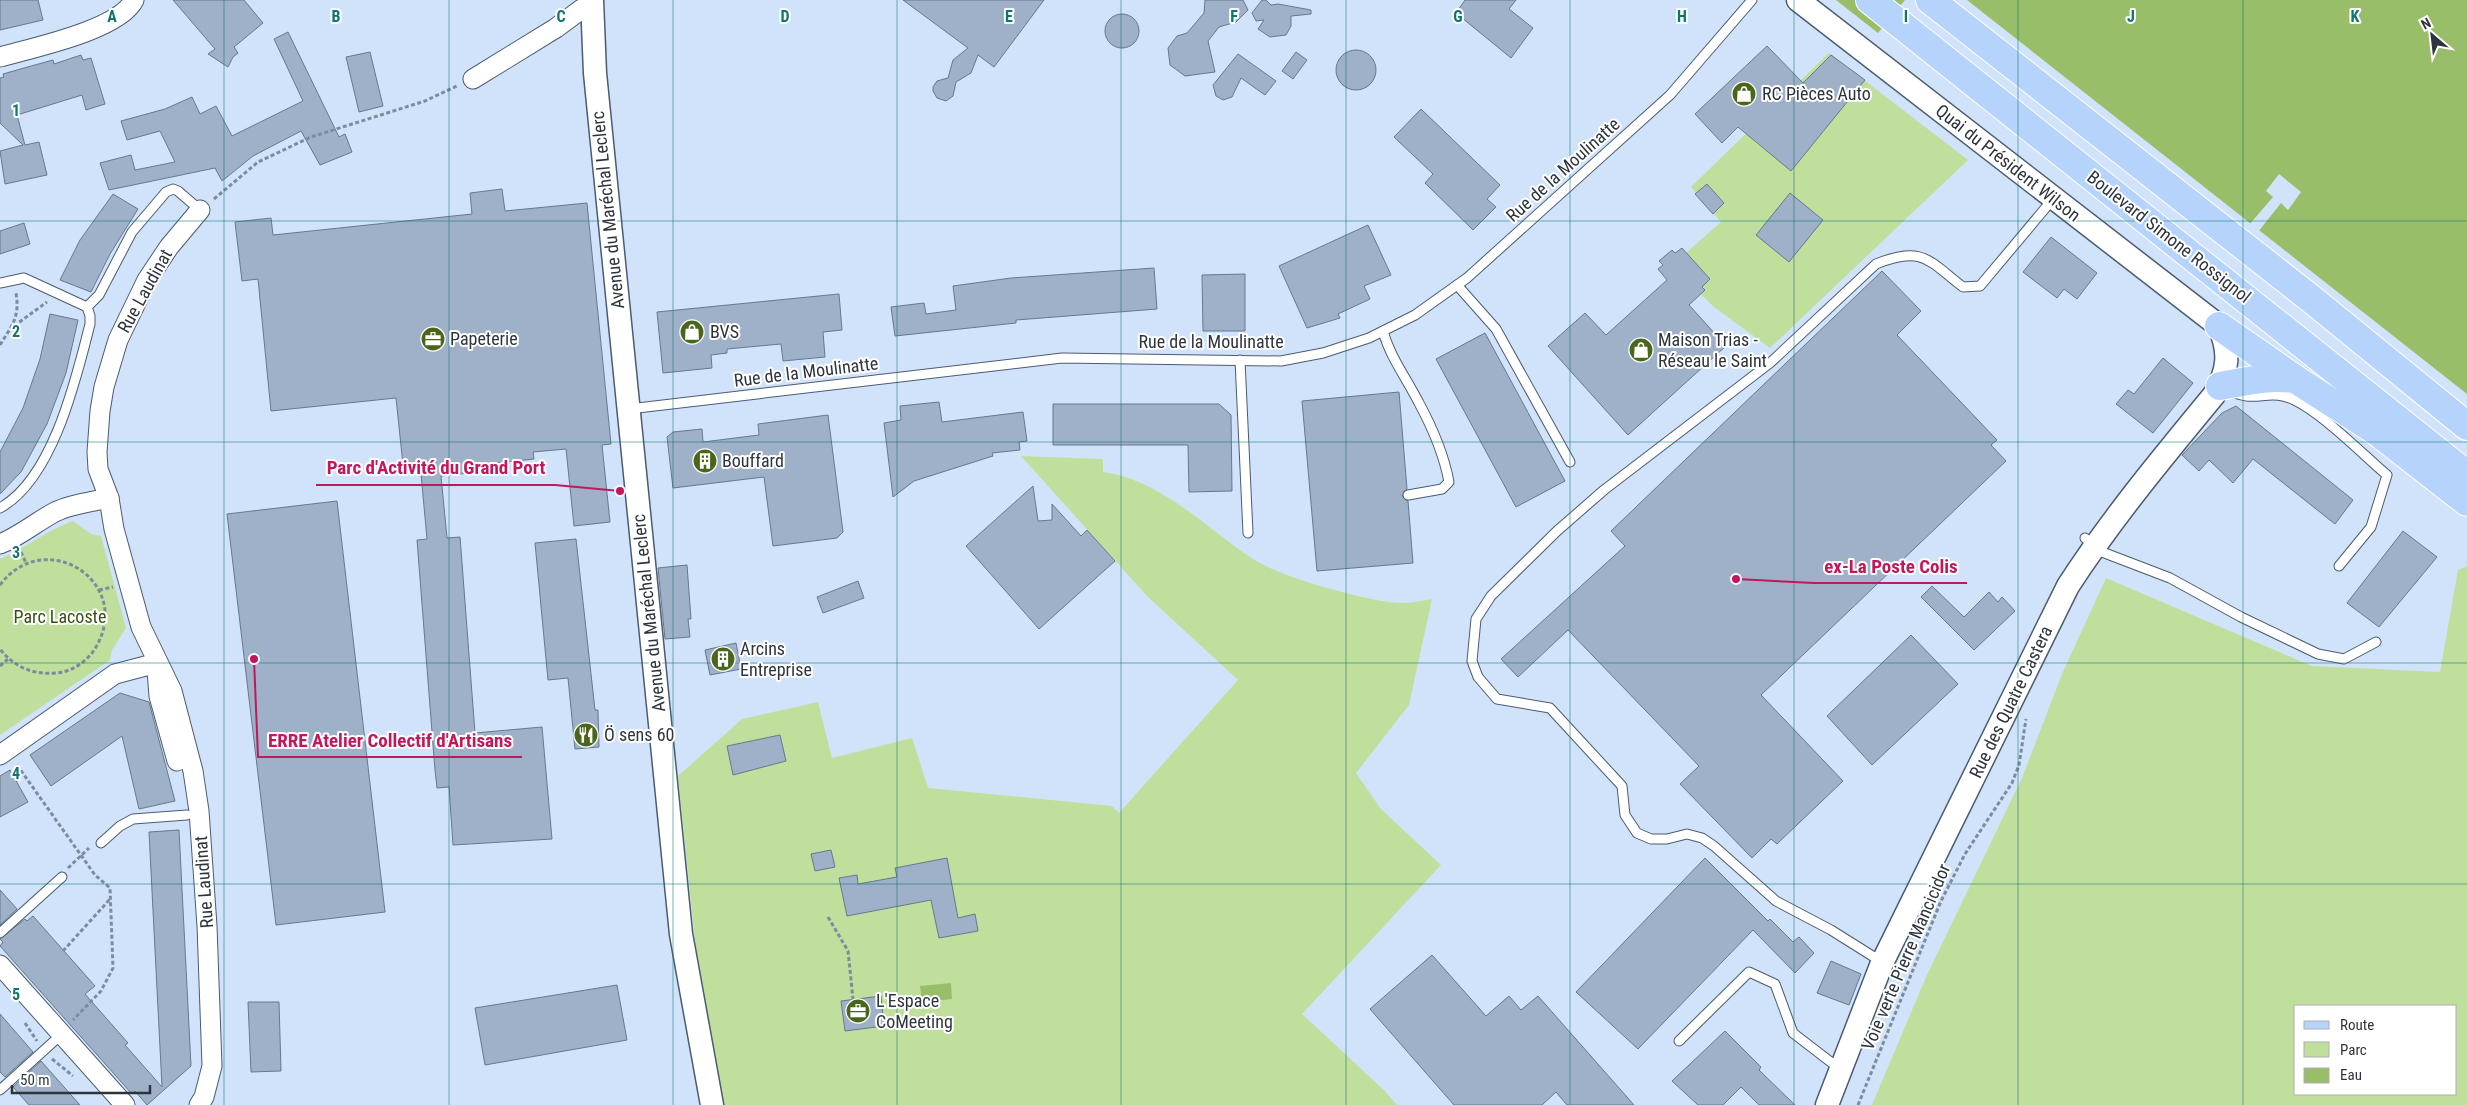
<svg xmlns="http://www.w3.org/2000/svg" width="2467" height="1105" viewBox="0 0 2467 1105" font-family="'Roboto Condensed',sans-serif">
<style>
.green{fill:#c0df9d;fill-rule:evenodd}
.water{fill:#98be69}
.pier{fill:#d0e3fb}
.building{fill:#9fb1c8;stroke:#67788d}
.lines{fill:none;stroke-linecap:round;stroke-linejoin:round}
.service-casing{stroke:#4b5b70;stroke-width:11}
.minor-casing{stroke:#4b5b70;stroke-width:21}
.tertiary-casing{stroke:#4b5b70;stroke-width:25}
.primary-casing{stroke:#fff;stroke-width:30}
.path{stroke:#7e8b9c;stroke-width:3;stroke-dasharray:4 2.5;stroke-linecap:butt}
.service{stroke:#fff;stroke-width:9}
.minor{stroke:#fff;stroke-width:19}
.tertiary{stroke:#fff;stroke-width:22}
.primary{stroke:#b6d4fb;stroke-width:28}
.grid{fill:none;stroke:#0f766e;stroke-width:1;stroke-opacity:0.55}
.labels{text-anchor:middle;stroke-width:4;stroke-linejoin:round;paint-order:stroke}
.poi-label{font-size:18px;fill:#2d343e;stroke:#fff;text-anchor:start}
.street-label{font-size:18px;fill:#2d343e;stroke:#fff}
.park-label{font-size:18px;fill:#384f13;stroke:#fff}
.grid-label{font-size:16px;text-anchor:middle;font-weight:bold;fill:#0f766e;stroke:#fff;stroke-width:4;stroke-linejoin:round;paint-order:stroke}
.leader{fill:none;stroke:#c2185b;stroke-width:2}
.callout-dot{fill:#c2185b;stroke:#fff;stroke-width:2}
.callout-label{font-size:19px;text-anchor:middle;font-weight:bold;fill:#c2185b;stroke:#fff;stroke-width:4;stroke-linejoin:round;paint-order:stroke}
</style>
<rect width="100%" height="100%" fill="#d0e3fb"/>
<g class="green">
<polygon points="1829,53 1968,160 1770,348 1714,307 1701,294 1705,290 1686,253 1721,222 1691,187"/>
<path d="M1021,456L1103,459V472C1161,480 1206,528 1253,559C1280,577 1369,602 1401,603C1411,603 1422,601 1432,599L1409,705L1356,773L1381,809L1441,865L1302,1014L1385,1091L1397,1105H723L697,961L678,776L742,719L818,702L832,758L912,738L928,788L1112,806L1119,813L1238,680L1147,596Z"/>
<path d="M73,521L91,534L101,536L126,628L112,650L110,660L0,735V559C26,548 47,530 73,521Z"/>
<path d="M2467,566V1105H1872L1926,977L2022,778L2062,674L2106,578L2312,666L2440,672L2458,570ZM2456,1006V1094H2296V1006Z"/>
</g>
<g class="water">
<polygon points="1836,0 1905,0 1878,33"/>
<polygon points="1967,0 2467,0 2467,394"/>
<polygon points="951,983 952,999 922,1002 920,986"/>
</g>
<polygon class="pier" points="2279,174 2301,192 2288,210 2281,203 2258,232 2249,225 2273,197 2266,191"/>
<g class="building">
<polygon points="0,0 38,0 43,20 0,30"/>
<polygon points="173,0 244,0 263,23 234,47 238,53 233,57 228,67 208,54 215,49"/>
<polygon points="903,0 1044,0 994,67 978,55 971,73 956,82 953,96 946,101 937,98 933,91 933,87 937,81 948,78 953,60 968,48"/>
<polygon points="1205,0 1243,0 1248,10 1236,22 1219,27 1208,41 1215,72 1185,76 1170,65 1168,48 1177,36 1187,33 1204,13"/>
<polygon points="1262,0 1266,0 1271,5 1278,4 1311,10 1311,14 1291,16 1291,26 1286,35 1270,37 1258,29 1264,20 1256,21 1252,13"/>
<polygon points="1465,0 1516,0 1509,9 1533,28 1511,58 1456,13"/>
<circle cx="1122" cy="31" r="17"/>
<polygon points="288,32 339,137 345,134 352,152 320,165 301,131 253,156 222,181 215,168 109,190 100,163 131,155 135,170 175,162 160,131 127,140 121,121 165,109 192,97 200,114 216,106 232,136 303,101 274,39"/>
<polygon points="1767,46 1803,83 1831,55 1865,80 1791,171 1738,127 1722,143 1695,114"/>
<circle cx="1356" cy="70" r="20"/>
<polygon points="370,52 383,106 359,112 346,57"/>
<polygon points="1296,52 1307,60 1293,79 1282,71"/>
<polygon points="1238,54 1276,81 1265,95 1241,78 1232,97 1223,100 1216,96 1213,85"/>
<polygon points="81,55 83,60 91,58 105,104 86,110 82,95 17,115 25,145 39,142 47,175 5,184 0,151 23,145 0,123 0,78 4,77 3,74 24,68 53,60 54,64"/>
<polygon points="1421,109 1500,185 1487,199 1496,207 1473,230 1425,183 1433,174 1394,137"/>
<polygon points="1707,184 1724,203 1713,214 1695,194"/>
<polygon points="502,189 505,211 587,203 611,444 602,445 610,522 574,526 566,449 533,452 534,459 469,466 469,473 441,476 447,538 460,537 475,733 542,727 552,839 453,845 449,787 437,788 435,770 417,540 427,539 420,463 403,465 396,398 271,411 258,279 242,281 235,222 271,218 273,235 472,214 470,193"/>
<polygon points="1790,193 1823,220 1789,262 1756,235"/>
<polygon points="113,194 138,209 110,254 91,292 60,280 80,240"/>
<polygon points="24,223 30,244 0,254 0,231"/>
<polygon points="1368,225 1391,275 1364,286 1370,299 1338,314 1340,318 1307,328 1279,266"/>
<polygon points="2051,237 2097,273 2077,299 2064,289 2057,298 2023,272"/>
<polygon points="1682,248 1710,279 1702,287 1705,290 1689,305 1726,346 1628,435 1548,346 1585,313 1606,335 1667,280 1658,269 1663,265 1659,261 1672,250 1675,253"/>
<polygon points="1154,268 1157,309 1016,320 1016,323 895,336 891,307 924,303 926,314 956,310 953,286 1011,278"/>
<polygon points="1882,271 1921,311 1897,335 1997,440 1991,445 2006,461 1761,695 1843,781 1777,844 1771,839 1752,858 1680,784 1699,766 1568,630 1518,677 1501,659 1625,546 1611,531"/>
<polygon points="1245,274 1245,331 1203,331 1202,275"/>
<polygon points="839,294 842,330 823,332 825,357 783,361 781,344 727,349 727,353 711,355 712,368 663,373 657,312"/>
<polygon points="50,314 78,320 66,373 47,424 21,472 0,494 0,452 23,408 40,359"/>
<polygon points="1485,333 1565,481 1516,507 1436,359"/>
<polygon points="2163,358 2193,383 2153,433 2116,404 2128,390 2134,394"/>
<polygon points="1399,392 1407,489 1402,496 1408,501 1413,563 1317,571 1302,401"/>
<polygon points="939,402 942,422 1023,412 1027,441 1019,442 1020,450 992,453 993,456 914,481 893,497 884,423 901,420 900,406"/>
<polygon points="1053,404 1219,404 1231,415 1232,491 1189,492 1188,445 1053,445"/>
<polygon points="2236,406 2353,500 2335,524 2253,459 2233,483 2209,460 2199,471 2182,455 2222,413"/>
<polygon points="828,415 843,532 837,538 773,546 764,477 673,488 667,437 673,432 702,429 703,442 759,435 758,424"/>
<polygon points="1033,486 1038,521 1052,520 1052,504 1081,536 1087,530 1115,561 1039,629 966,546"/>
<polygon points="337,501 385,912 276,925 227,514"/>
<polygon points="2403,531 2437,557 2379,627 2347,603"/>
<polygon points="576,539 595,710 598,710 599,747 575,749 568,678 548,680 535,543"/>
<polygon points="687,565 691,619 688,619 690,637 665,639 658,568"/>
<polygon points="858,581 864,598 823,613 817,597"/>
<polygon points="1932,586 1964,617 1989,592 1998,602 2002,597 2015,611 1974,650 1921,597"/>
<polygon points="1911,635 1958,684 1872,765 1827,716"/>
<polygon points="736,643 741,669 710,675 705,650"/>
<polygon points="120,693 149,702 175,801 139,809 122,736 51,786 32,758 30,755"/>
<polygon points="780,735 786,761 733,775 727,746"/>
<polygon points="10,770 28,802 0,817 0,776"/>
<polygon points="179,830 191,1066 147,1105 135,1091 132,1094 65,1019 0,946 3,942 0,939 25,919 27,921 33,916 95,986 85,994 128,1043 125,1045 162,1087 149,832"/>
<polygon points="831,850 835,867 815,871 811,854"/>
<polygon points="947,858 958,918 975,914 978,931 939,938 931,900 847,916 839,878 857,875 858,884 897,877 895,868"/>
<polygon points="1705,858 1768,921 1770,919 1793,942 1799,937 1814,953 1795,973 1753,930 1638,1049 1576,992"/>
<polygon points="0,890 17,909 0,925"/>
<polygon points="1432,955 1486,1016 1509,996 1521,1010 1538,996 1634,1105 1567,1105 1556,1092 1542,1105 1454,1105 1370,1009"/>
<polygon points="1831,961 1861,974 1849,1005 1817,993"/>
<polygon points="617,985 627,1040 485,1065 475,1008"/>
<polygon points="881,996 884,1026 845,1031 841,1001"/>
<polygon points="248,1002 279,1002 281,1071 251,1072"/>
<polygon points="0,1014 33,1052 5,1077 0,1072"/>
<polygon points="1725,1031 1761,1067 1759,1070 1795,1105 1759,1105 1741,1087 1723,1105 1698,1105 1672,1081"/>
<polygon points="41,1061 80,1105 29,1105 13,1087"/>
</g>
<g class="lines">
<defs>
<g id="service">
<polyline points="0,283 24,278 87,307"/>
<polyline points="1457,285 1496,329 1570,462"/>
<path d="M1383,331C1390,357 1407,379 1419,403C1432,427 1444,455 1449,482L1442,489L1408,495"/>
<polyline points="1240,360 1248,533"/>
<path d="M2231,391C2252,402 2264,392 2283,396C2312,402 2363,455 2387,475L2371,527L2339,566"/>
<polyline points="629,409 1062,358 1281,361 1323,353 1369,338 1415,315 1467,278 1670,95 1752,0"/>
<path d="M0,508C53,479 76,379 90,324V316L87,307L99,295L132,232L166,192L173,189L178,191L200,210"/>
<polyline points="2085,538 2102,552 2170,578 2241,617 2318,654 2344,659 2376,642"/>
<polyline points="101,843 120,826 133,819 187,815"/>
<polyline points="0,933 62,877"/>
<path d="M1882,962L1831,930L1776,901L1714,846L1702,838L1687,834L1667,839H1651L1637,833L1625,815L1622,786L1550,708L1497,699L1478,677L1472,661L1476,619L1491,596L1557,531L1604,490L1770,363L1876,264C1923,245 1929,261 1963,287L1980,286L2053,199"/>
<polyline points="1679,1041 1749,972 1775,984 1793,1033 1832,1063 1842,1068"/>
<polyline points="0,1090 62,1034"/>
</g>
<g id="minor">
<path d="M0,57C32,48 119,30 134,0"/>
<polyline points="473,79 556,28 591,2 587,0"/>
<path d="M0,544C20,536 36,522 55,512C71,504 91,502 109,498"/>
<polyline points="157,671 159,696 177,761"/>
<polyline points="0,755 115,674 157,663"/>
<polyline points="0,965 125,1105"/>
<polyline points="199,1105 204,1097 212,1066 207,926 199,811 193,771 172,691 141,627 114,529 109,498 98,469 97,452 100,411 104,387 118,340 147,280 169,247 200,210"/>
</g>
<g id="tertiary">
<polyline points="592,0 595,73 681,934 712,1105"/>
<path d="M1798,0L2219,326C2230,352 2229,370 2214,395C2163,457 2112,518 2068,586L1882,963L1827,1105"/>
</g>
<g id="primary">
<polyline points="1870,0 2467,475"/>
<polyline points="1930,0 2310,298 2467,426"/>
<polyline points="2219,326 2295,379 2376,431 2467,502"/>
<path d="M2220,386C2249,381 2265,376 2295,379"/>
</g>
</defs>
<use href="#service" class="service-casing"/>
<use href="#minor" class="minor-casing"/>
<use href="#tertiary" class="tertiary-casing"/>
<use href="#primary" class="primary-casing"/>
<g class="path">
<polyline points="214,199 258,162 311,137 425,101 457,86"/>
<polyline points="14,326 47,302"/>
<path d="M0,345C12,325 20,318 16,293"/>
<polyline points="21,552 26,563"/>
<path d="M0,585C45,525 134,582 96,647C88,661 72,672 56,673C33,675 14,667 0,649"/>
<polyline points="99,590 113,587"/>
<polyline points="0,666 8,659"/>
<polyline points="17,765 95,875 110,888 113,968 101,991 73,1020"/>
<polyline points="68,868 89,848"/>
<polyline points="828,917 848,951 853,999"/>
<polyline points="63,951 111,898"/>
<polyline points="25,1023 37,1041"/>
<polyline points="52,1059 73,1076"/>
<polyline points="1858,1105 1941,901 1965,854 2012,783 2019,765 2026,719"/>
</g>
<use href="#service" class="service"/>
<use href="#minor" class="minor"/>
<use href="#tertiary" class="tertiary"/>
<use href="#primary" class="primary"/>
</g>
<path class="grid" d="M224,0V1105M449,0V1105M673,0V1105M897,0V1105M1121,0V1105M1346,0V1105M1570,0V1105M1794,0V1105M2018,0V1105M2243,0V1105M0,221H2467M0,442H2467M0,663H2467M0,884H2467"/>
<defs>
<symbol id="shop-disc" viewBox="-11 -11 22 22"><circle r="9.5" fill="#49661a" stroke="#fff"/><path d="M-5-2.5h2.3a2.7 3.5 0 0 1 5.4 0H5L5.5 6h-11ZM-1.5-2.5h3a1.5 2.3 0 0 0-3 0Z" fill="#fff"/></symbol>
<symbol id="office-disc" viewBox="-11 -11 22 22"><circle r="9.5" fill="#49661a" stroke="#fff"/><path d="M-6-3h4V-5.5h4V-3h4V5H-6ZM-1-4.5V-3h2v-1.5ZM-6 0V1H6V0Z" fill="#fff"/></symbol>
<symbol id="building-disc" viewBox="-11 -11 22 22"><circle r="9.5" fill="#49661a" stroke="#fff"/><path d="M-4-6H4V6H1V3H-1V6H-4ZM-2.5-4.3h1.7v1.8h-1.7ZM.8-4.3h1.7v1.8H.8ZM-2.5-1h1.7V.8h-1.7ZM.8-1h1.7V.8H.8Z" fill="#fff"/></symbol>
<symbol id="restaurant-disc" viewBox="-11 -11 22 22"><circle r="9.5" fill="#49661a" stroke="#fff"/><path d="M-5-6h1v4h1v-4h1v4h1v-4h1v5L-1.5 .5V6h-2V.5L-5-1ZM5-6V6H3V1.5H1.5Q1.5-4 5-6Z" fill="#fff"/></symbol>
</defs>
<g fill-rule="evenodd">
<use href="#shop-disc" x="1730" y="80" width="28" height="28"/>
<use href="#shop-disc" x="678" y="318" width="28" height="28"/>
<use href="#office-disc" x="419" y="325" width="28" height="28"/>
<use href="#shop-disc" x="1627" y="336" width="28" height="28"/>
<use href="#building-disc" x="691" y="447" width="28" height="28"/>
<use href="#building-disc" x="709" y="645" width="28" height="28"/>
<use href="#restaurant-disc" x="572" y="721" width="28" height="28"/>
<use href="#office-disc" x="844" y="997" width="28" height="28"/>
</g>
<g class="labels">
<g class="poi-label">
<text x="1762" y="100">RC Pièces Auto</text>
<text x="710" y="338">BVS</text>
<text x="450" y="345">Papeterie</text>
<text x="1658" y="346">Maison Trias -<tspan x="1658" dy="21">Réseau le Saint</tspan></text>
<text x="722" y="467">Bouffard</text>
<text x="740" y="655">Arcins<tspan x="740" dy="21">Entreprise</tspan></text>
<text x="604" y="741">Ö sens 60</text>
<text x="876" y="1007">L'Espace<tspan x="876" dy="21">CoMeeting</tspan></text>
</g>
<g class="street-label">
<text transform="translate(2008 163) rotate(38)" y="6">Quai du Président Wilson</text>
<text transform="translate(1563 170) rotate(-42)" y="6">Rue de la Moulinatte</text>
<text transform="translate(608 210) rotate(-96)" y="6">Avenue du Maréchal Leclerc</text>
<text transform="translate(2169 237) rotate(38)" y="6">Boulevard Simone Rossignol</text>
<text transform="translate(145 291) rotate(-61)" y="6">Rue Laudinat</text>
<text x="1211" y="348">Rue de la Moulinatte</text>
<text transform="translate(806 372) rotate(-7)" y="6">Rue de la Moulinatte</text>
<text transform="translate(649 613) rotate(-96)" y="6">Avenue du Maréchal Leclerc</text>
<text transform="translate(2011 702) rotate(-64)" y="6">Rue des Quatre Castera</text>
<text transform="translate(204 882) rotate(-94)" y="6">Rue Laudinat</text>
<text transform="translate(1906 957) rotate(-67)" y="6">Voie verte Pierre Mancicidor</text>
</g>
<g class="park-label">
<text x="60" y="623">Parc Lacoste</text>
</g>
</g>
<g class="grid-label">
<text x="112" y="22">A</text>
<text x="336" y="22">B</text>
<text x="561" y="22">C</text>
<text x="785" y="22">D</text>
<text x="1009" y="22">E</text>
<text x="1234" y="22">F</text>
<text x="1458" y="22">G</text>
<text x="1682" y="22">H</text>
<text x="1906" y="22">I</text>
<text x="2131" y="22">J</text>
<text x="2355" y="22">K</text>
<text x="16" y="116">1</text>
<text x="16" y="337">2</text>
<text x="16" y="558">3</text>
<text x="16" y="779">4</text>
<text x="16" y="1000">5</text>
</g>
<path class="leader" d="M620 491L555 485H316M1736 579L1814 583H1967M254 659L258 757H522"/>
<g class="callout-dot">
<circle cx="620" cy="491" r="5"/>
<circle cx="1736" cy="579" r="5"/>
<circle cx="254" cy="659" r="5"/>
</g>
<g class="callout-label">
<text x="436" y="474">Parc d'Activité du Grand Port</text>
<text x="1891" y="573">ex-La Poste Colis</text>
<text x="390" y="747">ERRE Atelier Collectif d'Artisans</text>
</g>
<rect x="2294" y="1005" width="162" height="90" fill="#ffffff" stroke="#abaeb2"/>
<rect x="2304" y="1021" width="25" height="8" fill="#b6d4fb" stroke="#abaeb2"/>
<text x="2340" y="1030" font-size="15" fill="#2d343e">Route</text>
<rect x="2304" y="1042" width="25" height="15" fill="#c0df9d" stroke="#abaeb2"/>
<text x="2340" y="1055" font-size="15" fill="#2d343e">Parc</text>
<rect x="2304" y="1068" width="25" height="15" fill="#98be69" stroke="#abaeb2"/>
<text x="2340" y="1080" font-size="15" fill="#2d343e">Eau</text>
<g transform="translate(2432 35) rotate(332)" stroke="#ffffff" stroke-width="4" paint-order="stroke">
<path d="M0-4L9 19L0 12L-9 19Z" fill="#2d343e"/>
<text y="-8" font-size="14" font-weight="bold" text-anchor="middle" fill="#2d343e">N</text>
</g>
<path d="M12 1085v8h138v-8" fill="none" stroke="#2d343e" stroke-width="2.5"/>
<text x="20" y="1085" font-size="15" fill="#2d343e" stroke="#ffffff" stroke-width="4" paint-order="stroke">50 m</text>
</svg>
